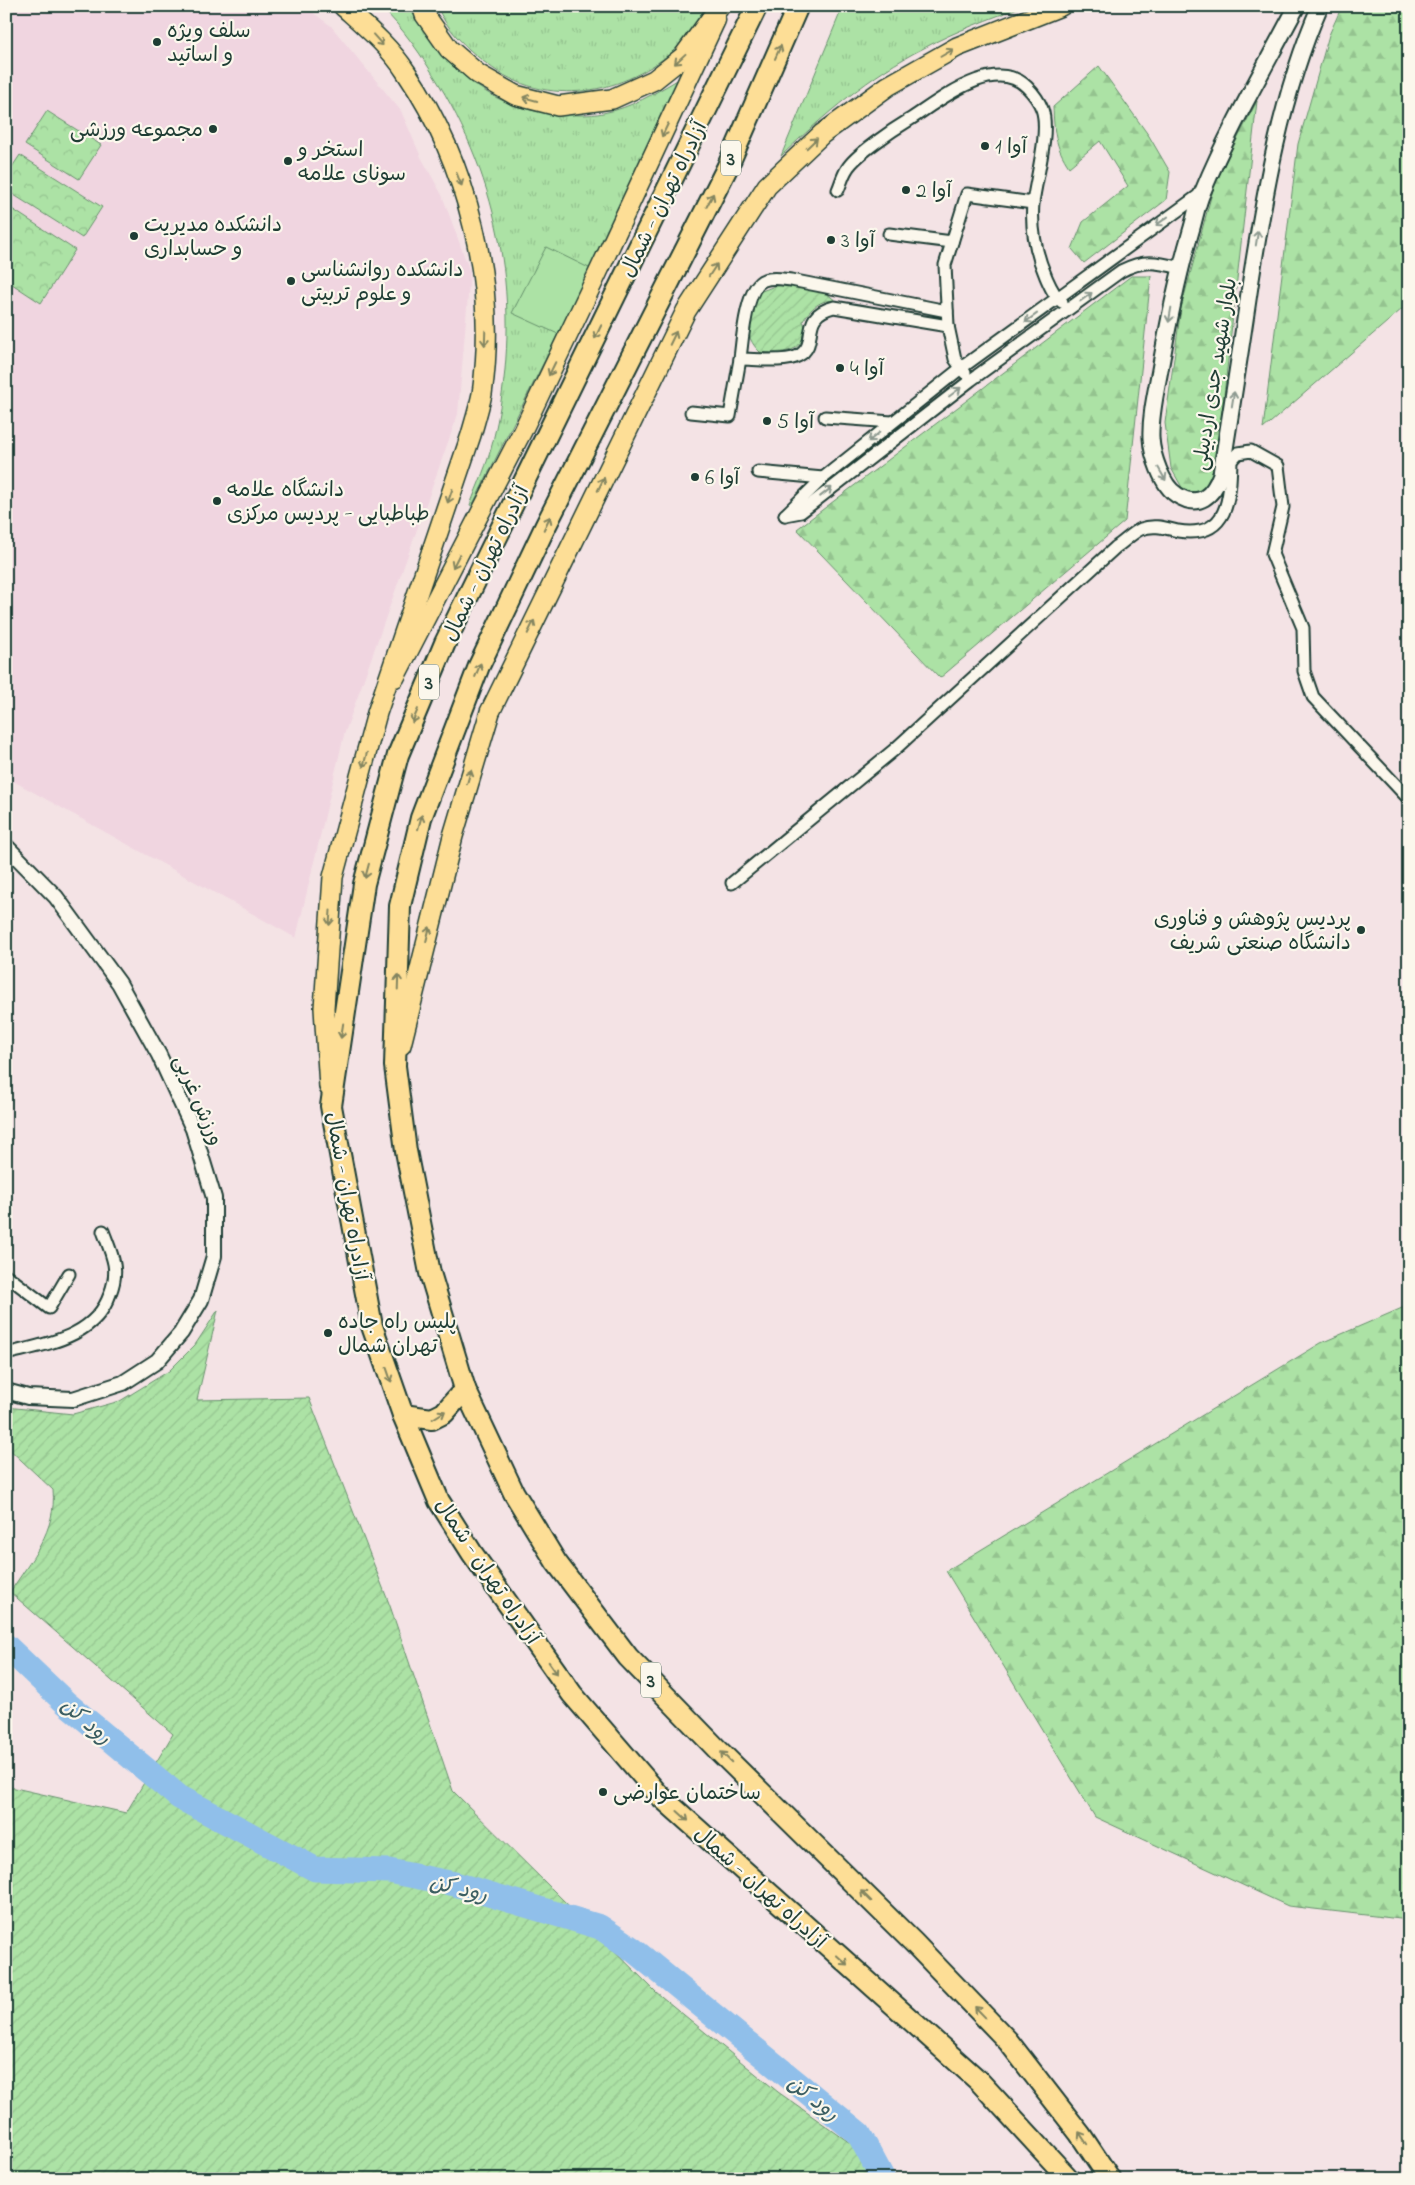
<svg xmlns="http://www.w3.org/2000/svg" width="1415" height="2185" viewBox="0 0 1415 2185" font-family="'Indie Flower','Playpen Sans Arabic',sans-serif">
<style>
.built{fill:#f0d5e0}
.grass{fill:url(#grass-tufts);stroke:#66906c}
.forest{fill:url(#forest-firs);stroke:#66906c}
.park{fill:url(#park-crowns);stroke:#66906c}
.garden{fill:url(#garden-furrows);stroke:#66906c}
.pitch{fill:#ace2a5;stroke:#66906c}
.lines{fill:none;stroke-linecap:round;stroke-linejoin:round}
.river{stroke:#90bfea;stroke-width:25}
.minor-casing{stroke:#1f3d34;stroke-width:15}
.tertiary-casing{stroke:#1f3d34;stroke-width:18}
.secondary-casing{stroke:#1f3d34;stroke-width:19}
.primary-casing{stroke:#1f3d34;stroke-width:21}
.trunk-casing{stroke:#1f3d34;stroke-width:22}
.motorway-casing{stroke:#1f3d34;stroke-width:24}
.minor{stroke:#fbf7ec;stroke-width:11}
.tertiary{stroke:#fbf7ec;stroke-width:14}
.secondary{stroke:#fbf7ec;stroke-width:15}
.primary{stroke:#fdde96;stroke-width:18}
.trunk{stroke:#fdde96;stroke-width:19}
.motorway{stroke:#fdde96;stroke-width:20}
.oneway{stroke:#838560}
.oneway2{stroke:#8d9a90}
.poi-dot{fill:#1f3d34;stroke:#fbf7ec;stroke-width:2}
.labels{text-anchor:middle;stroke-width:4.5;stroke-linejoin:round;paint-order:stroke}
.shield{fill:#fbf7ec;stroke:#61756b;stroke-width:1}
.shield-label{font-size:20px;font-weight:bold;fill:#1f3d34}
.poi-label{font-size:21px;fill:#1f3d34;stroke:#fbf7ec;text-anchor:start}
.street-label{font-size:21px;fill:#1f3d34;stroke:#fbf7ec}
.water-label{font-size:22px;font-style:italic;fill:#3b5e62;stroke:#fbf7ec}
</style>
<defs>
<pattern id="grass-tufts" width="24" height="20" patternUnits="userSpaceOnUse" patternTransform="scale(1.25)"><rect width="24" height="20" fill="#ace2a5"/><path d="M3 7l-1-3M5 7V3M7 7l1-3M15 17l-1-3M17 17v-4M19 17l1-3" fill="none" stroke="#94c38f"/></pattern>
<pattern id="forest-firs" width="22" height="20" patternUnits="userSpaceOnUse" patternTransform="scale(1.25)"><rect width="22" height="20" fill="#ace2a5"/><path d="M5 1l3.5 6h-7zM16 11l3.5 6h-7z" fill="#94c38f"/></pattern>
<pattern id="park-crowns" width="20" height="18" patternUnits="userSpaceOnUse" patternTransform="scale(1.25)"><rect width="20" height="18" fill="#ace2a5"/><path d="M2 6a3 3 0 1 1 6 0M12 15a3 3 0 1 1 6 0" fill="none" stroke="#94c38f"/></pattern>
<pattern id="garden-furrows" width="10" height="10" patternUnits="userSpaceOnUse" patternTransform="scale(1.25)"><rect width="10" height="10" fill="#ace2a5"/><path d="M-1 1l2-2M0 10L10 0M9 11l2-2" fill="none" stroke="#94c38f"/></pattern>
</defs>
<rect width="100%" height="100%" fill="#f4e3e5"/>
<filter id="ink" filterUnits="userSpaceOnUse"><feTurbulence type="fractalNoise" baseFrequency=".02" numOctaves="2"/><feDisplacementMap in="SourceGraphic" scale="10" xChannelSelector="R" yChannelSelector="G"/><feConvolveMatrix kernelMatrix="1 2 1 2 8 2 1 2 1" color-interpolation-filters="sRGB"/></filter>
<g filter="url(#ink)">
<polygon class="built" points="6,6 304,6 331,26 401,111 421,157 442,195 470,272 458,414 344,735 296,938 6,777"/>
<g class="grass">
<path d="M380,6H411C443,67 490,111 561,114C575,115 589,116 603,113C631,108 655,93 679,79L602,246L472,506L470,505C478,484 488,463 493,441C523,317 505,194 439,84C422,56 404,29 380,6Z"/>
<path d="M437,6H709C699,19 691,35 679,46C625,95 547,110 487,64C467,49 446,29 437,6Z"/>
<path d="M843,6H1023C990,19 955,31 924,48C870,75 824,115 781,156Z"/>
</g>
<g class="forest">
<polygon points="1342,6 1409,6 1409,303 1263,429 1298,144 1329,35"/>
<path d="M1099,66L1149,136L1170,172L1166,200L1084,263L1072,249L1083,222L1128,186L1100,141L1069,167C1055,146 1054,132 1053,107Z"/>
<polygon points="1257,101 1217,458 1210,481 1199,492 1184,491 1171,468 1165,423 1181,308 1215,182"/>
<polygon points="1131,276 1151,276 1125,521 940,678 797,529"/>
<polygon points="1409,1305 1409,1920 1288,1906 1095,1817 946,1571 1321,1343"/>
</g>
<g class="park">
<polygon points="47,111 101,145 79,179 25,145"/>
<polygon points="20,155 102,207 82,238 6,190 6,176"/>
<polygon points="6,205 75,250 41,303 6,280"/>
</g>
<g class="garden">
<path d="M787,285L821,289L836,301C821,298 810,309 803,321C806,327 804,331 803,337C798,355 777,352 761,353C740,334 749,315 759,292L775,286Z"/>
<path d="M218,1310L197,1400L309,1398L390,1606L453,1791L656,1992L778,2092L901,2179H6V1786L126,1813L173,1734L10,1592C31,1560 57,1530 53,1490L6,1446V1407L73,1414L120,1401L169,1371L195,1345Z"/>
</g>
<polygon class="pitch" points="546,247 591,269 558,334 512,313"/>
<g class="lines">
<polyline class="river" points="6,1646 66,1703 179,1797 315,1869 389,1871 455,1884 600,1927 631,1948 859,2134 883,2179"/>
<defs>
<g id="minor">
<path d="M838,190C841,183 843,175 847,169C855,155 894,129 909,120C939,101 994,55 1027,87C1033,93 1039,101 1042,109C1050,132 1036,178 1033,203C1031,228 1036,254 1046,277C1050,286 1054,296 1062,302"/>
<polyline points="889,234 952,242"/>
<path d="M947,311L791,280C782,279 772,277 764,280C746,286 742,342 740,359C755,359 785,363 798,356C821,344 797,316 834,307L948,326"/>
<polyline points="965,373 955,359 948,326 945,265 967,194 1033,203"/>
<polyline points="691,412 730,416 740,359"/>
<polyline points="825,417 892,422"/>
<polyline points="1226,466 1238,453 1251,451 1278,466 1283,507 1272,554 1303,628 1304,671 1313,697 1409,799"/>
<polyline points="758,472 823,478"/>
<polyline points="785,515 823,478 961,368 1202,193"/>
<path d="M785,515L801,512L971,380L1121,271C1144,259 1156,262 1181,268"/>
<path d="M732,883L894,750L1116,547C1124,542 1132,533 1141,529C1154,524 1165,528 1178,531C1229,539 1230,498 1231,460"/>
<polyline points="6,1275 49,1308 69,1274"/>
<path d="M6,1354C45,1344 95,1338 110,1294C114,1284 116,1275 114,1264C112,1253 107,1242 103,1231"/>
</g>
<polyline id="tertiary" points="6,846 56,897 119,983 159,1055 193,1129 214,1198 214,1256 201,1300 181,1333 157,1361 123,1383 73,1399 28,1397 6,1391"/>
<path id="secondary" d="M1297,6C1265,67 1229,128 1203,191C1197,204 1195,218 1191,231C1178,275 1169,319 1161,364C1157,388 1150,414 1151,438C1152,455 1162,486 1177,495C1199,509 1213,496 1221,474C1231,411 1241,349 1250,286C1265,190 1281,95 1320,6"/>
<polyline id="primary" points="395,678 522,432 596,277 716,20"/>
<g id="trunk">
<polyline points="422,6 425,15 449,49 478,74 515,95 558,106 612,99 654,80 683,57 720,6"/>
<polyline points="401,1045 453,836 490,712 686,311 767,186 822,134 888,86 957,47 1061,6"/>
<path d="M329,1087L324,1008L333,877L377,713L471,435C475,421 479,408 482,394C498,284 468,164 406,72C390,47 365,26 343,6"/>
</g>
<g id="motorway">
<polyline points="757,6 445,643 398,755 364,884 331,1106 372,1326 403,1415 439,1501 472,1553 572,1694 659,1795 979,2081 1069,2179"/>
<polyline points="798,6 727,168 546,525 479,666 421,818 400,906 395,1066 406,1151 430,1273 465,1389 514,1493 556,1562 628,1657 717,1749 914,1943 1008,2041 1080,2134 1110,2179"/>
<polyline points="403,1415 432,1419 444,1413 465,1389"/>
</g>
</defs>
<use href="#minor" class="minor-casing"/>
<use href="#tertiary" class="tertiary-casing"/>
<use href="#secondary" class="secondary-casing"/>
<use href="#primary" class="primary-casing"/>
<use href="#trunk" class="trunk-casing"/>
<use href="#motorway" class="motorway-casing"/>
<use href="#minor" class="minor"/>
<use href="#tertiary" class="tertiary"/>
<use href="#secondary" class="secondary"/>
<use href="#primary" class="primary"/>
<use href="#trunk" class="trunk"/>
<use href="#motorway" class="motorway"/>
</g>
<defs><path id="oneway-shaft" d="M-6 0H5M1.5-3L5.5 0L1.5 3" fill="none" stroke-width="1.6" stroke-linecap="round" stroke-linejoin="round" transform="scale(1.25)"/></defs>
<g class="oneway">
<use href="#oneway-shaft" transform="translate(378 40) rotate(48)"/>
<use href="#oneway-shaft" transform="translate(778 52) rotate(-66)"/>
<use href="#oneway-shaft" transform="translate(947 53) rotate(-30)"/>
<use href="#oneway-shaft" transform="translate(680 59) rotate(137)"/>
<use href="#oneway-shaft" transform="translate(530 99) rotate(-165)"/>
<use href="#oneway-shaft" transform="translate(665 130) rotate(115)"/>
<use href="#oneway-shaft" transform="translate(812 143) rotate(-44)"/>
<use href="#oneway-shaft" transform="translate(459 179) rotate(68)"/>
<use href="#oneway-shaft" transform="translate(710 200) rotate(-63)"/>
<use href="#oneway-shaft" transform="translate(713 270) rotate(-57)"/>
<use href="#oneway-shaft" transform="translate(598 332) rotate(116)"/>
<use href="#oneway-shaft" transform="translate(485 338) rotate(92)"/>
<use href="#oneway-shaft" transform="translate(673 338) rotate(-64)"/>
<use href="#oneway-shaft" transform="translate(552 369) rotate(116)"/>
<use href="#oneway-shaft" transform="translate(601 484) rotate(-64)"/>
<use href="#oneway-shaft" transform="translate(450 496) rotate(109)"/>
<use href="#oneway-shaft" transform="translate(547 523) rotate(-64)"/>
<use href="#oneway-shaft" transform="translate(456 561) rotate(117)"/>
<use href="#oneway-shaft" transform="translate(531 627) rotate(-64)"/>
<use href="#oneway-shaft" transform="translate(478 670) rotate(-68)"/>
<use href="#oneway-shaft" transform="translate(415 716) rotate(113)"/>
<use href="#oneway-shaft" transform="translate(365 760) rotate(105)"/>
<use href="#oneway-shaft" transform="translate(469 777) rotate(-74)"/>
<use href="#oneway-shaft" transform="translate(420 822) rotate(-75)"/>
<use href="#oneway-shaft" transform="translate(367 871) rotate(105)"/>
<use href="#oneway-shaft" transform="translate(330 918) rotate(94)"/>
<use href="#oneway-shaft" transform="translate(428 934) rotate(-76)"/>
<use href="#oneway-shaft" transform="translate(398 982) rotate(-88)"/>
<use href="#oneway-shaft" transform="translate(342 1031) rotate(99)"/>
<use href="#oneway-shaft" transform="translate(389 1375) rotate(71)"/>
<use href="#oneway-shaft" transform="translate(439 1415) rotate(-32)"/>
<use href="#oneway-shaft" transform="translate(553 1668) rotate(55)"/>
<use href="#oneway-shaft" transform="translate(726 1757) rotate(-135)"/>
<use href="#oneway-shaft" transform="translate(683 1816) rotate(42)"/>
<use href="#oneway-shaft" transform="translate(866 1896) rotate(-135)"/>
<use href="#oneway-shaft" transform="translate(842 1960) rotate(42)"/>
<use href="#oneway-shaft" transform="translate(980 2012) rotate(-134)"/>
<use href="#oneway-shaft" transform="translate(1083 2138) rotate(-124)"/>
</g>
<g class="oneway2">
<use href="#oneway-shaft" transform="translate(1162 221) rotate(144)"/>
<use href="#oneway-shaft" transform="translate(1257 238) rotate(-81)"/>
<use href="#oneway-shaft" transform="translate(1086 297) rotate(-36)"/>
<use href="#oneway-shaft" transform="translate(1170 315) rotate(100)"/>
<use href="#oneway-shaft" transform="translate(1031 318) rotate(144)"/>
<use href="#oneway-shaft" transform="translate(955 392) rotate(-37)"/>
<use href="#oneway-shaft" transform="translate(1233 399) rotate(-81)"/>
<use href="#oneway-shaft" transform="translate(874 437) rotate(141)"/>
<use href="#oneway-shaft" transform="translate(1162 474) rotate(60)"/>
<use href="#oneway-shaft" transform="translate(826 492) rotate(-38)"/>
</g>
</g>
<g class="poi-dot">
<circle cx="157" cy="42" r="5"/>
<circle cx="213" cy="129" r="5"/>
<circle cx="985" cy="146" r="5"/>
<circle cx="288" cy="161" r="5"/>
<circle cx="906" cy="190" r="5"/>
<circle cx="134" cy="236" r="5"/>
<circle cx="831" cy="240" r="5"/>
<circle cx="291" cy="281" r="5"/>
<circle cx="840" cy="368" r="5"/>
<circle cx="767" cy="421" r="5"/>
<circle cx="695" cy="477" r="5"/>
<circle cx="217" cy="501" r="5"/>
<circle cx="1361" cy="930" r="5"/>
<circle cx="328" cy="1333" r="5"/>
<circle cx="603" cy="1792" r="5"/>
</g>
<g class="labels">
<g class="shield">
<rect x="721" y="140.5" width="20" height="35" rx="4"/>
<rect x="419" y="664.5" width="20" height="35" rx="4"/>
<rect x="641" y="1662.5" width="20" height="35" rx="4"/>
</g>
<g class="shield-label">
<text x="731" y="165">3</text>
<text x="429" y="689">3</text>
<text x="651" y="1687">3</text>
</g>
<g class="poi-label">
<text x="167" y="37">سلف ویژه<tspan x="167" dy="24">و اساتید</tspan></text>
<text x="203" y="136" text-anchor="end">مجموعه ورزشی</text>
<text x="995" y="153">آوا 1</text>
<text x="298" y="156">استخر و<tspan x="298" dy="24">سونای علامه</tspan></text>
<text x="916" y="197">آوا 2</text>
<text x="144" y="231">دانشکده مدیریت<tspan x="144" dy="24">و حسابداری</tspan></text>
<text x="841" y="247">آوا 3</text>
<text x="301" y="276">دانشکده روانشناسی<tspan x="301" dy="24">و علوم تربیتی</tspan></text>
<text x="850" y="375">آوا 4</text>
<text x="777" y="428">آوا 5</text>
<text x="705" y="484">آوا 6</text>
<text x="227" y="496">دانشگاه علامه<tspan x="227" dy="24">طباطبایی - پردیس مرکزی</tspan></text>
<text x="1351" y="925" text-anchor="end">پردیس پژوهش و فناوری<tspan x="1351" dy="24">دانشگاه صنعتی شریف</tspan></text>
<text x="338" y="1328">پلیس راه جاده<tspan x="338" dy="24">تهران شمال</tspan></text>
<text x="613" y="1799">ساختمان عوارضی</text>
</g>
<g class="street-label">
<text transform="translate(663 199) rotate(-64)" y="7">آزادراه تهران - شمال</text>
<text transform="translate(1214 374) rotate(-81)" y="7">بلوار شهید جدی اردبیلی</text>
<text transform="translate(485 563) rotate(-64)" y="7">آزادراه تهران - شمال</text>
<text transform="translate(199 1100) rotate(67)" y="7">ورزش غربی</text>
<text transform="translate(348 1196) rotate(80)" y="7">آزادراه تهران - شمال</text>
<text transform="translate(488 1571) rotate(56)" y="7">آزادراه تهران - شمال</text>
<text transform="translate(761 1887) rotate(42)" y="7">آزادراه تهران - شمال</text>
</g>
<g class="water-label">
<text transform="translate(87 1720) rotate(41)" y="8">رود کن</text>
<text transform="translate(459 1887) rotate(14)" y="8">رود کن</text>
<text transform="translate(814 2097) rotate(39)" y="8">رود کن</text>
</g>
</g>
<rect width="1415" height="2185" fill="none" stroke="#fbf7ec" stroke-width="25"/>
<rect x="12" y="12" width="1390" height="2160" fill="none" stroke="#1f3d34" stroke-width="2" filter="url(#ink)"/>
</svg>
